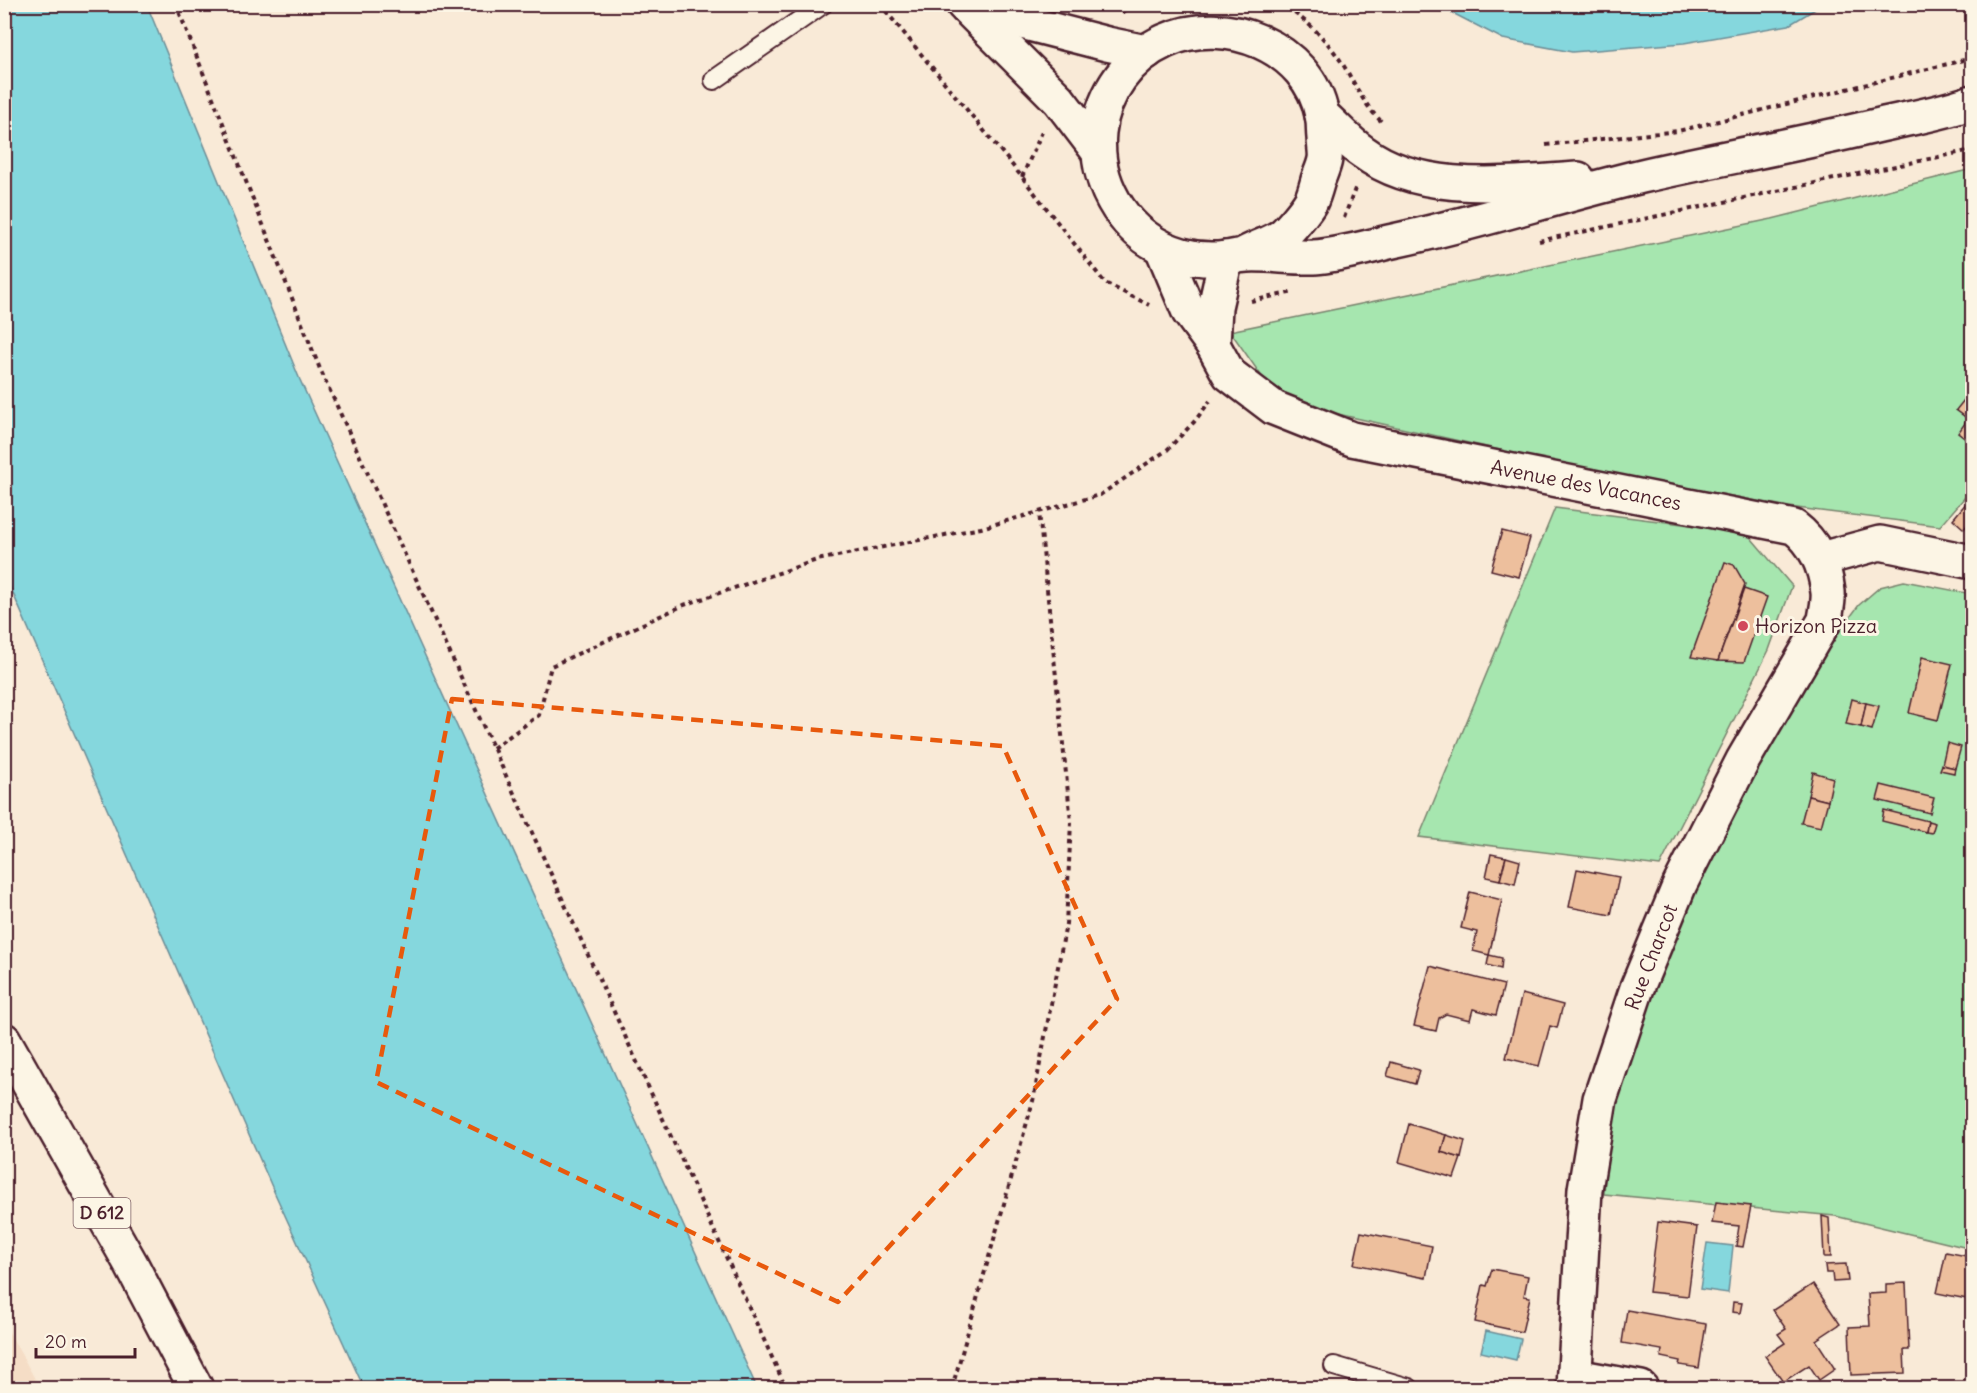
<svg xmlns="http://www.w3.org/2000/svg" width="1977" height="1393" viewBox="0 0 1977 1393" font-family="Delius,sans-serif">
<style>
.built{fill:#f5ddc6}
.green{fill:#a6e6af;stroke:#78826d;stroke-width:1.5}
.water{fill:#85d7dd;stroke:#6d8d96;stroke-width:1.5}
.building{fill:#edbf9d;stroke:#4a1f2b;stroke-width:1.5}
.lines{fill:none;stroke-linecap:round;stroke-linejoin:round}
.service-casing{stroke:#4a1f2b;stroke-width:22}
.minor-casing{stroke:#4a1f2b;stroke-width:38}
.tertiary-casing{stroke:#4a1f2b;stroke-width:38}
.primary-casing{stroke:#4a1f2b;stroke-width:38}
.path{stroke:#4a1f2b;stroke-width:4;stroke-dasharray:4.5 4.5;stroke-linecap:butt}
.service{stroke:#fcf5e5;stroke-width:18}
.minor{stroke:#fcf5e5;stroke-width:33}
.tertiary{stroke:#fcf5e5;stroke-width:33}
.primary{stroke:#fcf5e5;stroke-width:33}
.marked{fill:none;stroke:#e8590c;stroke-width:4.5;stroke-dasharray:12 8;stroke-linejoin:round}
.poi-dot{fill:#d1495b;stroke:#fcf5e5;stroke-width:2}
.labels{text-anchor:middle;stroke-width:6;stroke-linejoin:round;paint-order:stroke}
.shield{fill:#fcf5e5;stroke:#7f5f63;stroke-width:1.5}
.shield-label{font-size:18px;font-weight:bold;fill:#4a1f2b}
.street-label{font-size:20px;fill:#4a1f2b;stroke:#fcf5e5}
.poi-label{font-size:20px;fill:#4a1f2b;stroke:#fcf5e5;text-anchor:start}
</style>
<rect width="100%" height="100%" fill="#f9ead7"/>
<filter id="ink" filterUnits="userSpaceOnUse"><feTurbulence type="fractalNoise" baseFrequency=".0167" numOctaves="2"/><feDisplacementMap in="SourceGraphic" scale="12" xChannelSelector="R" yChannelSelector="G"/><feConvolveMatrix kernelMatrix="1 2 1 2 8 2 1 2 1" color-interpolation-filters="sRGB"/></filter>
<g filter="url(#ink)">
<polygon class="built" points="4,1325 5,1325 40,1388 5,1388"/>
<g class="green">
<polygon points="1972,169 1972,489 1940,526 1789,507 1563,464 1279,401 1230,331 1772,219"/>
<polygon points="1555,508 1746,532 1792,586 1769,650 1660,866 1419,837"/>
<polygon points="1904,581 1972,594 1972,1249 1835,1216 1604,1194 1608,1132 1667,942 1741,787 1811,670 1859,605 1880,587"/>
</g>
<g class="water">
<polygon points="4,5 147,5 300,380 757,1388 364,1388 272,1187 5,575"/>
<polygon points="1437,5 1822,5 1789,25 1684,43 1572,52 1503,39"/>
<polygon points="1707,1243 1733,1246 1728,1293 1700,1289"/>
<polygon points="1486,1331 1521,1339 1516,1360 1481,1352"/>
</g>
<g class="building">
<polygon points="1972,390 1972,444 1958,433 1968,419 1956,410"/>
<polygon points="1972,496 1972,519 1964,529 1953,519"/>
<polygon points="1502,531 1530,538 1519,577 1491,570"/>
<polygon points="1725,562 1734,565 1745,584 1718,661 1691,657"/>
<polygon points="1744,589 1767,597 1744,662 1718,661"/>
<polygon points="1922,657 1952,664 1938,720 1909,713"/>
<polygon points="1852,699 1866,703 1861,727 1846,724"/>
<polygon points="1866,703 1879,706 1872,730 1861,727"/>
<polygon points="1972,721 1972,749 1966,747"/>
<polygon points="1947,743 1961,747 1955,768 1942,765"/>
<polygon points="1942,765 1955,768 1954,773 1940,770"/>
<polygon points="1813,772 1833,778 1828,801 1808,796"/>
<polygon points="1881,785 1934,798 1930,813 1877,800"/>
<polygon points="1808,796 1828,801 1821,827 1801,823"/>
<polygon points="1884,810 1928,821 1926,832 1882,821"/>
<polygon points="1928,821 1935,823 1932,833 1926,832"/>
<polygon points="1491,854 1506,857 1500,880 1486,877"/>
<polygon points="1506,857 1520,861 1515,884 1500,880"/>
<polygon points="1577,869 1619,877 1611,915 1569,907"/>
<polygon points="1470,892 1502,900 1489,955 1473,951 1477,932 1461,928"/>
<polygon points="1489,955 1502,958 1501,969 1487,965"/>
<polygon points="1430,966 1504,985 1496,1015 1473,1009 1470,1020 1446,1014 1439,1018 1436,1031 1414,1026"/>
<polygon points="1522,994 1563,1005 1557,1028 1550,1026 1539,1066 1506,1058"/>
<polygon points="1391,1062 1419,1070 1415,1084 1387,1076"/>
<polygon points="1409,1124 1446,1135 1441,1152 1461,1158 1454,1178 1399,1162"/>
<polygon points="1446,1135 1465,1141 1461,1158 1441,1152"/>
<polygon points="1716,1202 1751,1206 1743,1247 1736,1246 1739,1226 1712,1223"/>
<polygon points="1822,1216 1829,1218 1831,1257 1824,1257"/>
<polygon points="1658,1222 1697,1227 1688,1296 1649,1292"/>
<polygon points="1361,1232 1432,1246 1426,1278 1354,1264"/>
<polygon points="1946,1252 1972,1257 1972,1300 1937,1293"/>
<polygon points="1846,1264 1848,1281 1833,1282 1832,1273 1826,1273 1825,1265"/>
<polygon points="1492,1269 1528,1276 1524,1296 1530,1297 1522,1332 1475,1322 1483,1285 1487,1286"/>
<polygon points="1906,1283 1909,1350 1904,1350 1905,1373 1851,1375 1849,1327 1870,1326 1868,1294 1886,1293 1886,1284"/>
<polygon points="1813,1284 1840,1324 1816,1340 1835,1369 1819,1380 1809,1365 1783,1382 1765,1356 1785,1343 1778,1334 1786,1329 1773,1310"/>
<polygon points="1733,1302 1742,1303 1740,1313 1732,1312"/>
<polygon points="1627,1310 1706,1324 1699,1368 1679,1365 1680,1361 1661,1357 1662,1350 1622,1343"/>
<polygon points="1972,1361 1972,1388 1967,1388"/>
</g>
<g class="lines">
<defs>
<g id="service">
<polyline points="714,80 823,4"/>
<polyline points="1334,1366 1409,1388"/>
</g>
<g id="minor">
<polyline points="1821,559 1880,543 1972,562"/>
<polyline points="1575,1376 1641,1388"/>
</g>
<g id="tertiary">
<polyline points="963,4 1059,100 1098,151"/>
<polyline points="967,8 1107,44 1146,52"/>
<path d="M1322,115C1336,127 1348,142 1363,152C1422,196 1510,183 1578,179"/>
<path d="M1162,248L1189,312L1213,345L1229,374L1274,408L1352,439L1794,527C1815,543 1825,566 1828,592C1829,601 1826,611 1825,620L1743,760L1680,884L1637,988L1600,1099L1585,1189L1574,1388"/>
<path d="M1243,255C1255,248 1272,243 1283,235C1290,229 1306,210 1311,201C1314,195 1316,187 1318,180C1320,174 1324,166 1325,159C1326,153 1324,144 1324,138C1323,130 1324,122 1322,115C1309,47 1225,13 1165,41C1129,57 1103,93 1099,132C1094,187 1128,240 1182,255C1196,259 1212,260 1226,258C1233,257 1240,255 1248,255C1270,254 1292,258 1314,257C1340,255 1367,247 1393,241C1477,223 1559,196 1642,176C1721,158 1801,144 1880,125C1910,118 1943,113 1972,102"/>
<polyline points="1213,345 1215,307 1226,258"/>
</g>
<polyline id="primary" points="4,1040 131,1264 196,1388"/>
</defs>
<use href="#service" class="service-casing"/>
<use href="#minor" class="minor-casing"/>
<use href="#tertiary" class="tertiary-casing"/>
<use href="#primary" class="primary-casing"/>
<g class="path">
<polyline points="176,4 320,369 786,1388"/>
<polyline points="880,4 1022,177 1105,283 1149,305"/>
<path d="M1279,4C1303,16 1322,35 1338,57C1353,78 1362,104 1382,122"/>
<polyline points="1100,6 1127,4"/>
<polyline points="1122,13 1130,4"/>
<polyline points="1546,145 1678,131 1972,58"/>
<polyline points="1022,177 1042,132"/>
<polyline points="1344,218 1356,186"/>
<polyline points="1539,241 1972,150"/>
<polyline points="1251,301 1294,292"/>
<polyline points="493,748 539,715 551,666 684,605 817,560 981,528 1100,495 1167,450 1194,422 1210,401"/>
<polyline points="952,1388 1033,1101 1066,924 1071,822 1039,512"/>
</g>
<use href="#service" class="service"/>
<use href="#minor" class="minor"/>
<use href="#tertiary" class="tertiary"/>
<use href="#primary" class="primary"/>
</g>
</g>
<path class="marked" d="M452,699L1003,746L1117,999L838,1302L376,1082Z"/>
<circle class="poi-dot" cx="1743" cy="626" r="6"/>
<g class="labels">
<rect class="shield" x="73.5" y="1198" width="57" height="30" rx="4.5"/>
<g class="shield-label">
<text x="102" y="1219">D 612</text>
</g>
<g class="street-label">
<text transform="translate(1586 485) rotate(11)" y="7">Avenue des Vacances</text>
<text transform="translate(1651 957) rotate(-69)" y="7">Rue Charcot</text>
</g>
<g class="poi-label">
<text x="1755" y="633">Horizon Pizza</text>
</g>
</g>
<rect width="1977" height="1393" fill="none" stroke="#fcf5e5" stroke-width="24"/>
<rect x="12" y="12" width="1953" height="1369" fill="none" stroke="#4a1f2b" stroke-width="2" filter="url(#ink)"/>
<path d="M36 1348v9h99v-9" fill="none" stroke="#4a1f2b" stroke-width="3"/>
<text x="45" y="1348" font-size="18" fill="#4a1f2b" stroke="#fcf5e5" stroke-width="4.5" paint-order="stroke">20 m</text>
</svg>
